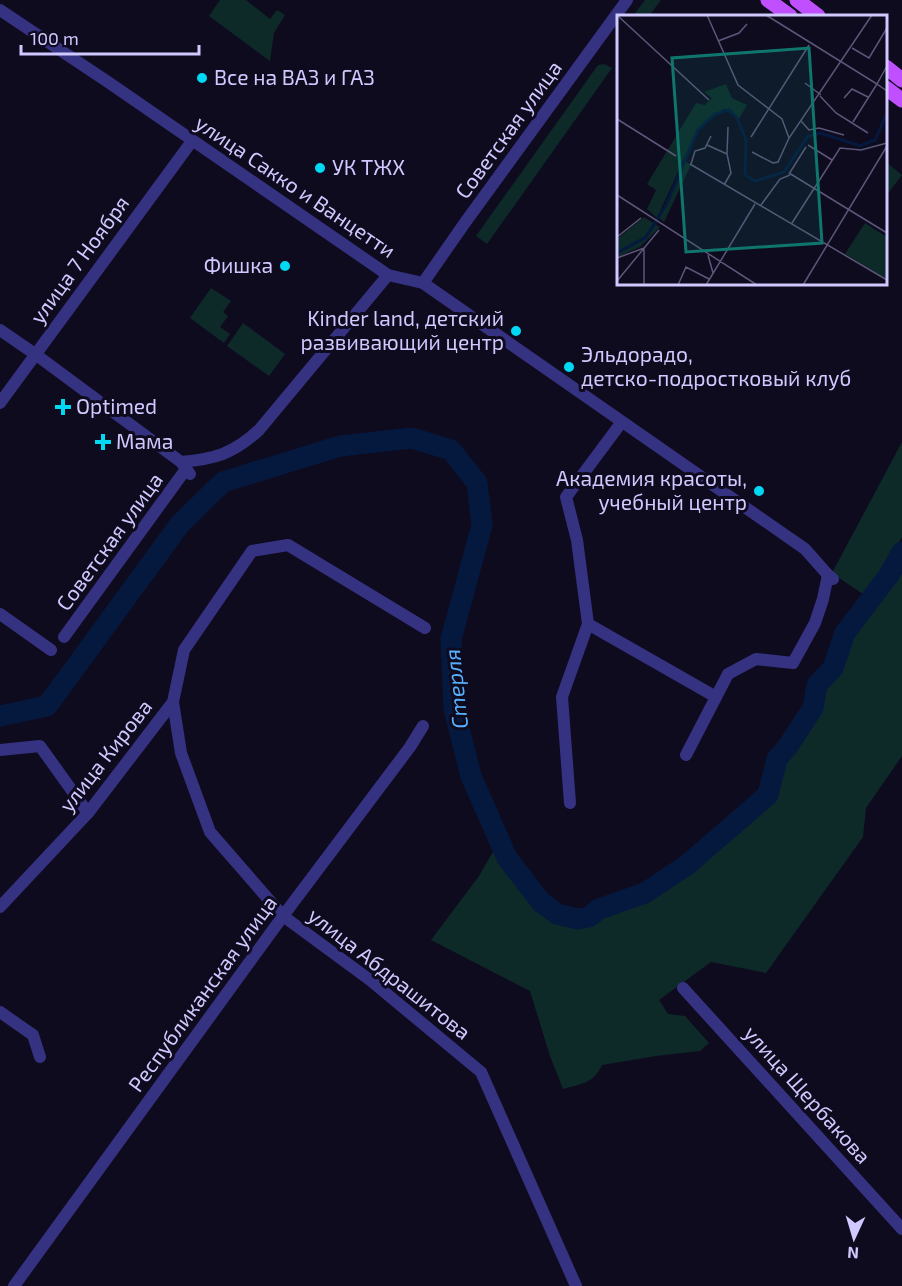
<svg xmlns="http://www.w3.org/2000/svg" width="902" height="1286" viewBox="0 0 902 1286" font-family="'Exo 2',sans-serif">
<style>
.green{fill:#0d2a29}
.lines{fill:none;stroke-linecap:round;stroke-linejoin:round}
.river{stroke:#05193e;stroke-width:21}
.minor{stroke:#363282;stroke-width:12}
.major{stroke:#c050ff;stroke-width:15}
.poi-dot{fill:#00d8f4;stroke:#0f0b1f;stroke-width:2}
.labels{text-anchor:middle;stroke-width:6;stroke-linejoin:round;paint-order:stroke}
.poi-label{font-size:21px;fill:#d0c9ff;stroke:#0f0b1f;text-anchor:start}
.street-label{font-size:21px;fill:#d0c9ff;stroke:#0f0b1f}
.water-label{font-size:22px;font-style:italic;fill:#57afff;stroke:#0f0b1f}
.inset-river{fill:none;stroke:#05193e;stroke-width:3}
.inset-road{fill:none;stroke:#5c5779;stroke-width:1.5}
.view{fill:#0f766e;fill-opacity:0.15;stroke:#0f766e;stroke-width:3}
.inset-edge{fill:none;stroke:#d0c9ff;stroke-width:3}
</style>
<rect width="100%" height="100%" fill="#0f0b1f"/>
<g class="green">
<polygon points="220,0 246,0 270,19 277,10 285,15 274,33 270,61 209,16"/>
<polygon points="645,0 661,0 649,16 633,16"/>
<polygon points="604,64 612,68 487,244 476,236 598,65"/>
<polygon points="886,162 902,175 886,196"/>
<polygon points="211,288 231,301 223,312 228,316 220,327 230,334 224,343 190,318"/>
<polygon points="243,323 285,354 269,376 227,346"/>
<polygon points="902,442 902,537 866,596 832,573"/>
<path d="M902,562V756L866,808L863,837L766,973L711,962L659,1000L668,1014L685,1016L709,1043L700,1051L656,1056L602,1065C594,1083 581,1084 563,1089L550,1056L530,991L431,940L479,876L494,850L536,906L557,922L584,925L605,913L648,900L679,879L759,809L774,799L782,765L819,715L824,689L836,672L851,635L894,577Z"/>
</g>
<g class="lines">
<polyline class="river" points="0,716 47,706 180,524 223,482 340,446 412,438 451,450 477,483 482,525 451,639 454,709 471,776 507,858 541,902 557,914 578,919 589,917 599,909 645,893 687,865 768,795 777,759 788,746 813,708 817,685 833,668 845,633 889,575 902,552"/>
<g class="minor">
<polyline points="0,10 108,82 388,275 423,283 805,549 828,575 833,579"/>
<polyline points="423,283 464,224 627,0"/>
<polyline points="0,330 35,354 181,462 190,474"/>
<polyline points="0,403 192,141"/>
<path d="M181,462C215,459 233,454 259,430L388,275"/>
<polyline points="0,614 51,650"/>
<polyline points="588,624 716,697"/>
<polyline points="64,637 186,469"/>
<polyline points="173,702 181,753 210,832 283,916 370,980 481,1072 576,1286"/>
<polyline points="0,750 40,746 88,813"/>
<polyline points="686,755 728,674 756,659 793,663 815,623 823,599 828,575"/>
<polyline points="570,803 562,697 588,624 577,540 566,497 621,423"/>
<polyline points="0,907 88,813 173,702 184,650 252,551 288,545 425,628"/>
<polyline points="683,988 902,1229"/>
<polyline points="0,1012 33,1035 40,1057"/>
<polyline points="14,1286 283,916 410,747 423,726"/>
</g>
<g class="major">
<polyline points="768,0 790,16"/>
<polyline points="797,0 818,16"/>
<polyline points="886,67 902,80"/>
<polyline points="886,88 902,100"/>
</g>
</g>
<g class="poi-dot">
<circle cx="202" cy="78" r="6"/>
<circle cx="320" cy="168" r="6"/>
<circle cx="285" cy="266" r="6"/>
<circle cx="516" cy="331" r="6"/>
<circle cx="569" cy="367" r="6"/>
<path d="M60 398h6v6h6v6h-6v6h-6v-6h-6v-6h6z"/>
<path d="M100 433h6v6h6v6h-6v6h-6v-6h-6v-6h6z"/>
<circle cx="759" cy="491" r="6"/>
</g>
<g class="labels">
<g class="poi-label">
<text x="214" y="85">Все на ВАЗ и ГАЗ</text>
<text x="332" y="175">УК ТЖХ</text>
<text x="273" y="273" text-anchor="end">Фишка</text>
<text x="504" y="326" text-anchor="end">Kinder land, детский<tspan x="504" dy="24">развивающий центр</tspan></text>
<text x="581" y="362">Эльдорадо,<tspan x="581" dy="24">детско-подростковый клуб</tspan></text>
<text x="76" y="414">Optimed</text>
<text x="116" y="449">Мама</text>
<text x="747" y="486" text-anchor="end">Академия красоты,<tspan x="747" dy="24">учебный центр</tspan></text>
</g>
<g class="street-label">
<text transform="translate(509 130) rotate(-54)" y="7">Советская улица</text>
<text transform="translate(295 187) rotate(34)" y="7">улица Сакко и Ванцетти</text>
<text transform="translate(80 260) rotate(-54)" y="7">улица 7 Ноября</text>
<text transform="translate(110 542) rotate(-54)" y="7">Советская улица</text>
<text transform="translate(106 756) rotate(-52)" y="7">улица Кирова</text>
<text transform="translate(389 974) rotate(38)" y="7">улица Абдрашитова</text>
<text transform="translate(203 994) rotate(-54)" y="7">Республиканская улица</text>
<text transform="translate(807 1095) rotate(48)" y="7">улица Щербакова</text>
</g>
<g class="water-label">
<text transform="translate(456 689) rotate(-96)" y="8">Стерля</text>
</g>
</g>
<g transform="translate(617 15)">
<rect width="270" height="270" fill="#0f0b1f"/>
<path d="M109,69L115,83L130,90L122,104L107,94L80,115L40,203L30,194L39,175L30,169L79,88L88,90L95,83L87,77ZM68,146L74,150L47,207L42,203ZM27,202L43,212L23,232L0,242V224ZM248,208L270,222V264L228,239Z" fill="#0d2a29"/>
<path class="inset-river" d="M0,238L29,222L49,190L81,115L98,99L112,95L120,103L129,125L128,160L138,166L167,157L191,121L204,118L243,131L258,125L270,98"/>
<path class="inset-road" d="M90,0L121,70L165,104L172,123M149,0L260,69L236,107M1,1L92,85M101,26L122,18L130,9M235,33L252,43L270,13M270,51L260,69L270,76M188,68L204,80M203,81L219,98L251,118M227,83L235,74L251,82M0,104L59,141M184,106L192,115L202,113L227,120M134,122L192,30M90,130L110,139M191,130L215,145M135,137L156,148L161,147L172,123L255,0M73,149L270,265M74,149L78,136L88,133L94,121M172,158L270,218M172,159L189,132M107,170L114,158L110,139L111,112M0,180L140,270M144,190L163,164L173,160M175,208L223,133L244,135L270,128M0,222L24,203M91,240L96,258M0,243L27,233V270M0,266L42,215M61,270L69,252L92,264M89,270L138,189M186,270L270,131"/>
<path class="view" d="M192,33L205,228L69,237L55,43Z"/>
<rect width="270" height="270" class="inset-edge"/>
</g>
<g transform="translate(854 1238) rotate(184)" stroke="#0f0b1f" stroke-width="4.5" paint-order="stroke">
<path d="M0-4.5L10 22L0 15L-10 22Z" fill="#d0c9ff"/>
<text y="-9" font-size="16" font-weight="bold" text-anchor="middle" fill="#d0c9ff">N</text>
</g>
<path d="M21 45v9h178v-9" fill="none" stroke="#d0c9ff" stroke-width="3"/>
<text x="30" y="45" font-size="18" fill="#d0c9ff" stroke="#0f0b1f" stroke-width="4.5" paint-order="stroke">100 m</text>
</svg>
